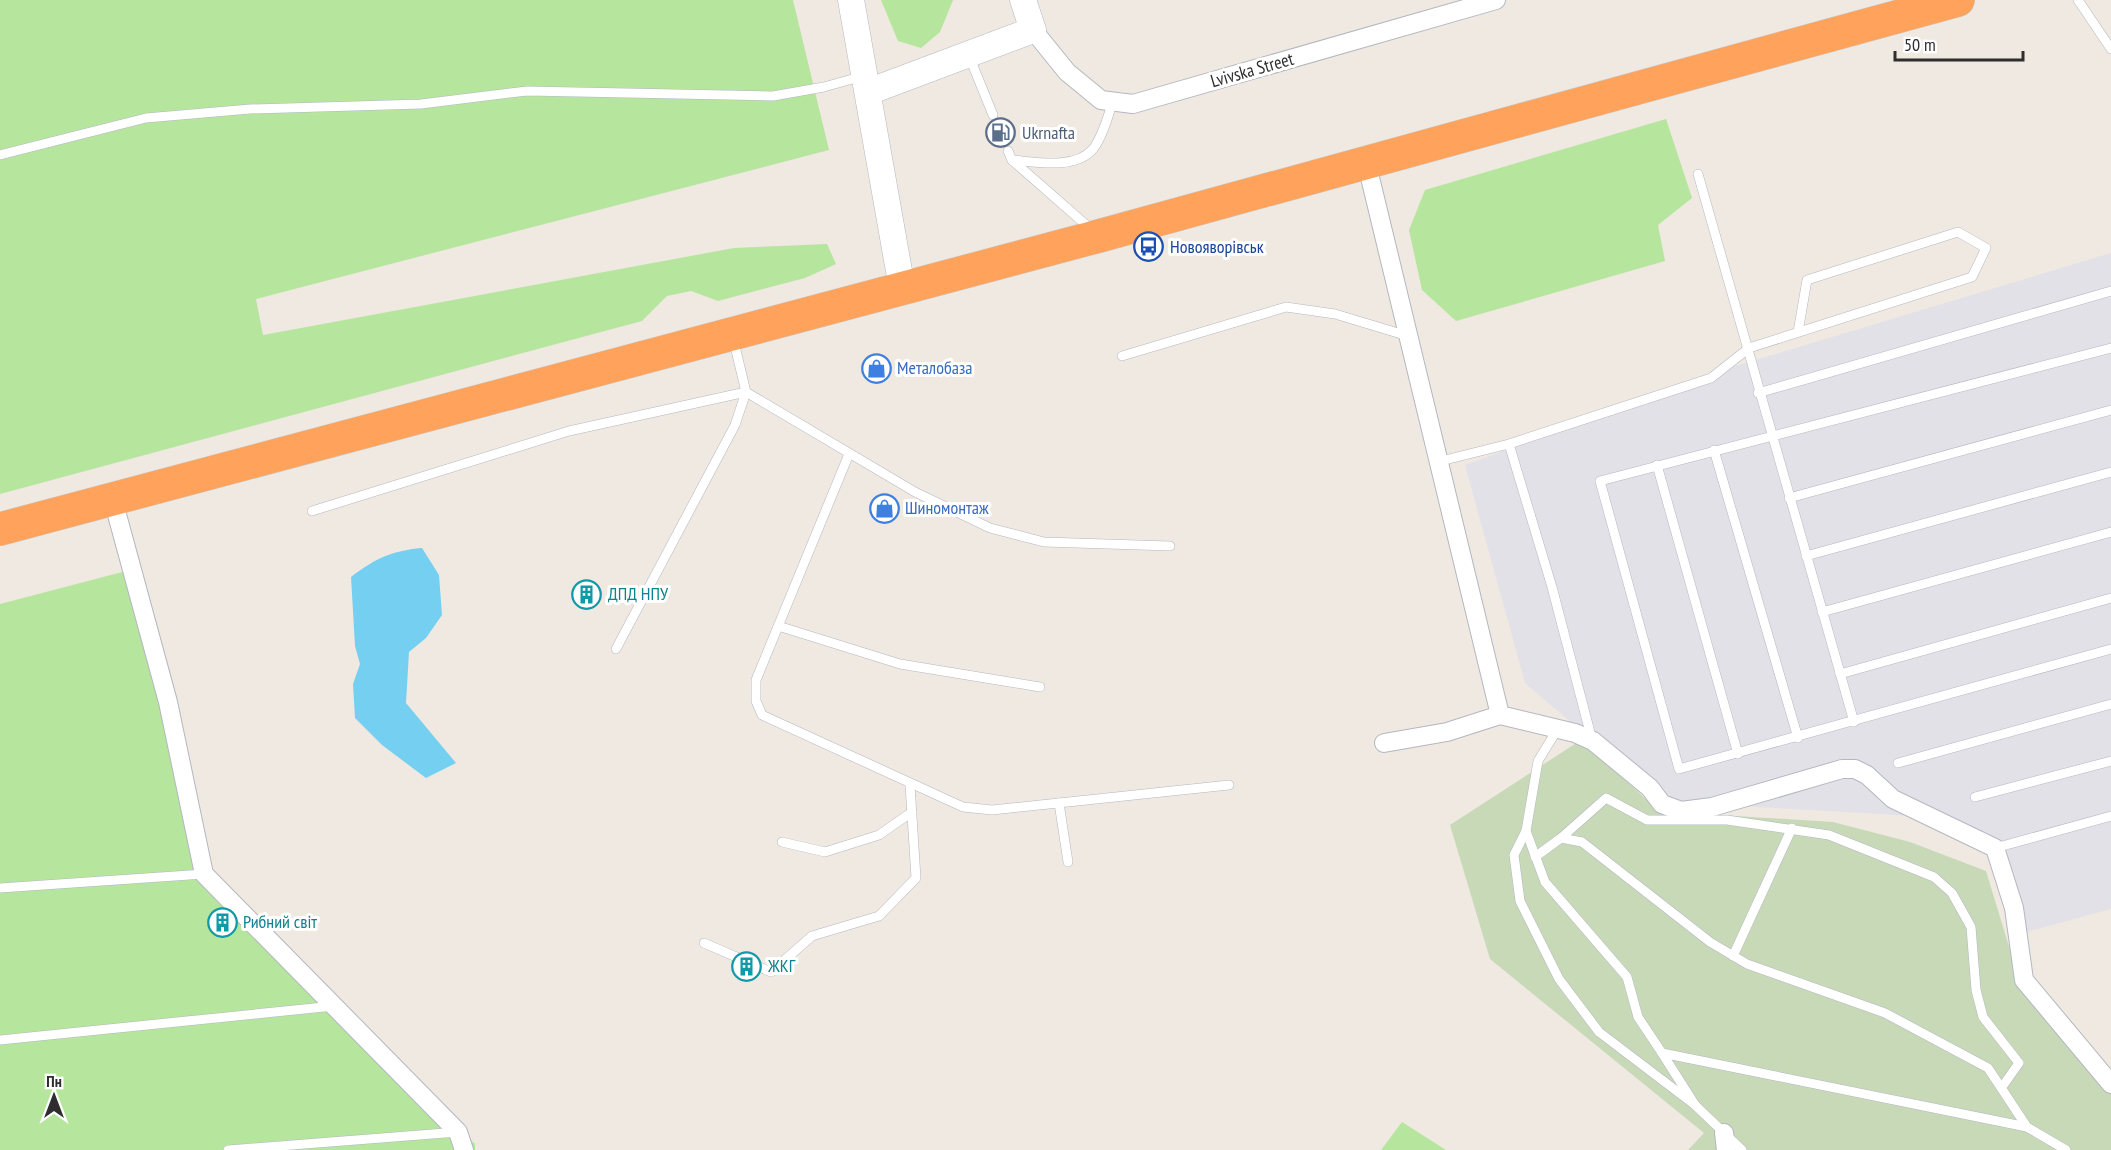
<svg xmlns="http://www.w3.org/2000/svg" width="2111" height="1150" viewBox="0 0 2111 1150" font-family="'PT Sans Narrow',sans-serif">
<style>
.industrial{fill:#e3e1e8}
.green{fill:#b6e59e}
.cemetery{fill:#c8d9b8}
.water{fill:#75cff0}
.lines{fill:none;stroke-linecap:round;stroke-linejoin:round}
.lane-casing{stroke:#b4b7c1;stroke-width:10}
.street-casing{stroke:#b4b7c1;stroke-width:20}
.secondary-casing{stroke:#b4b7c1;stroke-width:27}
.highway-casing{stroke:#c9c9c9;stroke-width:34}
.lane{stroke:#fff;stroke-width:9}
.street{stroke:#fff;stroke-width:18}
.secondary{stroke:#fff;stroke-width:26}
.highway{stroke:#ffa35c;stroke-width:33}
.labels{text-anchor:middle;stroke-width:6;stroke-linejoin:round;paint-order:stroke}
.street-label{font-size:18px;fill:#2e2e2e;stroke:#fff}
.service-label{font-size:18px;fill:#4e5e75;stroke:#fff;text-anchor:start}
.transit-label{font-size:18px;fill:#164399;stroke:#fff;text-anchor:start}
.shop-label{font-size:18px;fill:#366cbe;stroke:#fff;text-anchor:start}
.culture-label{font-size:18px;fill:#0d838f;stroke:#fff;text-anchor:start}
</style>
<rect width="100%" height="100%" fill="#efe9e1"/>
<polygon class="industrial" points="2111,253 2111,909 2026,932 2002,851 1915,816 1668,802 1656,795 1525,683 1465,465 1739,365"/>
<g class="green">
<polygon points="0,0 793,0 829,150 256,299 263,335 734,248 827,244 836,264 805,278 718,301 691,291 667,296 642,321 0,494"/>
<polygon points="881,0 953,0 940,32 921,48 898,41"/>
<polygon points="1666,119 1692,198 1658,225 1665,261 1456,321 1422,290 1409,230 1425,190"/>
<polygon points="130,570 208,890 475,1144 475,1150 0,1150 0,604"/>
<polygon points="1402,1122 1446,1150 1381,1150"/>
</g>
<polygon class="cemetery" points="1581,740 1647,800 1720,815 1833,822 1910,842 1986,871 2020,983 2111,1094 2111,1150 1688,1150 1704,1133 1490,959 1450,825"/>
<path class="water" d="M422,548L439,575L442,615L426,638L409,652L406,703L456,763L426,778L382,745L355,718L353,684L360,664L355,646L351,577C376,558 391,551 422,548Z"/>
<g class="lines">
<defs>
<g id="lane">
<polyline points="2078,0 2111,49"/>
<polyline points="969,56 993,115"/>
<polyline points="1008,151 1012,160 1093,231"/>
<polyline points="0,155 146,118 250,109 421,104 527,91 773,96 824,87 863,76"/>
<path d="M1012,160C1036,162 1075,170 1093,149C1103,136 1108,116 1113,101"/>
<polyline points="1698,174 1854,722"/>
<polyline points="733,338 746,392 915,492 990,528 1044,542 1170,546"/>
<polyline points="2111,348 1600,481 1679,769 2111,649"/>
<polyline points="1122,356 1286,307 1335,314 1408,336"/>
<polyline points="1758,393 2111,291"/>
<polyline points="1509,444 1552,587 1592,740"/>
<polyline points="1714,450 1798,738"/>
<polyline points="849,454 756,680 756,701 762,715 963,807 992,810 1229,785"/>
<polyline points="1437,462 1509,444 1711,378 1749,348 1972,277 1986,248 1958,232 1807,280 1798,332"/>
<polyline points="1657,465 1738,754"/>
<polyline points="1789,498 2111,410"/>
<polyline points="312,511 569,431 746,392"/>
<polyline points="1806,556 2111,472"/>
<polyline points="1822,612 2111,532"/>
<polyline points="778,626 900,664 1040,687"/>
<polyline points="616,649 735,425 746,392"/>
<polyline points="1840,674 2111,598"/>
<polyline points="1557,730 1538,761 1526,831 1545,882 1627,977 1638,1017 1662,1053 2027,1127 2066,1150"/>
<polyline points="1898,763 2111,704"/>
<polyline points="1975,797 2111,761"/>
<polyline points="1059,803 1068,862"/>
<polyline points="1526,831 1514,855 1520,901 1559,979 1599,1032 1695,1105"/>
<polyline points="1561,838 1606,798 1647,820 1727,820 1829,835 1934,877 1952,893 1971,927 1976,990 1983,1017 2019,1063 2002,1087"/>
<polyline points="782,842 825,852 879,835 912,812"/>
<polyline points="1995,848 2111,816"/>
<polyline points="1535,857 1561,838 1582,842 1710,942 1747,964 1885,1013 1988,1068 2027,1127"/>
<polyline points="0,888 204,874"/>
<polyline points="704,943 771,972 812,936 879,916 916,878 910,785"/>
<polyline points="1733,956 1792,828"/>
<polyline points="0,1040 334,1006"/>
<polyline points="1662,1053 1695,1105 1742,1150"/>
<polyline points="228,1150 458,1132"/>
</g>
<g id="street">
<polyline points="1033,30 1067,72 1101,100 1133,104 1496,0"/>
<polyline points="1366,161 1500,715 1575,733 1593,741 1650,788 1662,804 1681,811 1712,807 1842,769 1855,769 1867,775 1893,799 1995,848 2014,908 2024,980 2111,1084"/>
<polyline points="113,500 168,702 204,874 458,1132 464,1150"/>
<polyline points="1384,743 1447,732 1500,715"/>
<polyline points="1724,1133 1726,1150"/>
</g>
<g id="secondary">
<polyline points="851,0 902,288"/>
<polyline points="868,92 1033,30 1023,0"/>
</g>
<polyline id="highway" points="0,529 1099,236 1958,0"/>
</defs>
<use href="#lane" class="lane-casing"/>
<use href="#street" class="street-casing"/>
<use href="#secondary" class="secondary-casing"/>
<use href="#highway" class="highway-casing"/>
<use href="#lane" class="lane"/>
<use href="#street" class="street"/>
<use href="#secondary" class="secondary"/>
<use href="#highway" class="highway"/>
</g>
<defs>
<symbol id="fuel-ring" viewBox="-11 -11 22 22"><circle r="9.5" fill="#fff" stroke="#5c6f8a" stroke-width="1.5"/><path d="M-5.5-6h7V0h2V4h1.3V-2.5L3-4.5l.8-.8L6-3V5H2.5V1h-1V6h-7ZM-4.2-4.7v3.2H.2V-4.7Z" fill="#5c6f8a"/></symbol>
<symbol id="bus-ring" viewBox="-11 -11 22 22"><circle r="9.5" fill="#fff" stroke="#1a4fb4" stroke-width="1.5"/><path d="M-5-6H5V4H4V6H2V4H-2V6H-4V4H-5ZM-3.5-4V0h7V-4ZM-3.5 1.2v1.5H-2V1.2ZM2 1.2v1.5H3.5V1.2Z" fill="#1a4fb4"/></symbol>
<symbol id="shop-ring" viewBox="-11 -11 22 22"><circle r="9.5" fill="#fff" stroke="#3f7fe0" stroke-width="1.5"/><path d="M-5-2.5h2.3a2.7 3.5 0 0 1 5.4 0H5L5.5 6h-11ZM-1.5-2.5h3a1.5 2.3 0 0 0-3 0Z" fill="#3f7fe0"/></symbol>
<symbol id="building-ring" viewBox="-11 -11 22 22"><circle r="9.5" fill="#fff" stroke="#0f9aa8" stroke-width="1.5"/><path d="M-4-6H4V6H1V3H-1V6H-4ZM-2.5-4.3h1.7v1.8h-1.7ZM.8-4.3h1.7v1.8H.8ZM-2.5-1h1.7V.8h-1.7ZM.8-1h1.7V.8H.8Z" fill="#0f9aa8"/></symbol>
</defs>
<g fill-rule="evenodd">
<use href="#fuel-ring" x="984" y="116" width="33" height="33"/>
<use href="#bus-ring" x="1132" y="230" width="33" height="33"/>
<use href="#shop-ring" x="860" y="352" width="33" height="33"/>
<use href="#shop-ring" x="868" y="492" width="33" height="33"/>
<use href="#building-ring" x="570" y="578" width="33" height="33"/>
<use href="#building-ring" x="206" y="906" width="33" height="33"/>
<use href="#building-ring" x="730" y="950" width="33" height="33"/>
</g>
<g class="labels">
<g class="street-label">
<text transform="translate(1252 70) rotate(-16)" y="6">Lvivska Street</text>
</g>
<g class="service-label">
<text x="1022" y="139">Ukrnafta</text>
</g>
<g class="transit-label">
<text x="1170" y="253">Новояворівськ</text>
</g>
<g class="shop-label">
<text x="897" y="374">Металобаза</text>
<text x="905" y="514">Шиномонтаж</text>
</g>
<g class="culture-label">
<text x="608" y="600">ДПД НПУ</text>
<text x="243" y="928">Рибний світ</text>
<text x="768" y="972">ЖКГ</text>
</g>
</g>
<g transform="translate(54 1096)" stroke="#ffffff" stroke-width="4.5" paint-order="stroke">
<path d="M0-4.5L10 22L0 15L-10 22Z" fill="#2e2e2e"/>
<text y="-9" font-size="16" font-weight="bold" text-anchor="middle" fill="#2e2e2e">Пн</text>
</g>
<path d="M1895 51v9h128v-9" fill="none" stroke="#2e2e2e" stroke-width="3"/>
<text x="1904" y="51" font-size="18" fill="#2e2e2e" stroke="#ffffff" stroke-width="4.5" paint-order="stroke">50 m</text>
</svg>
